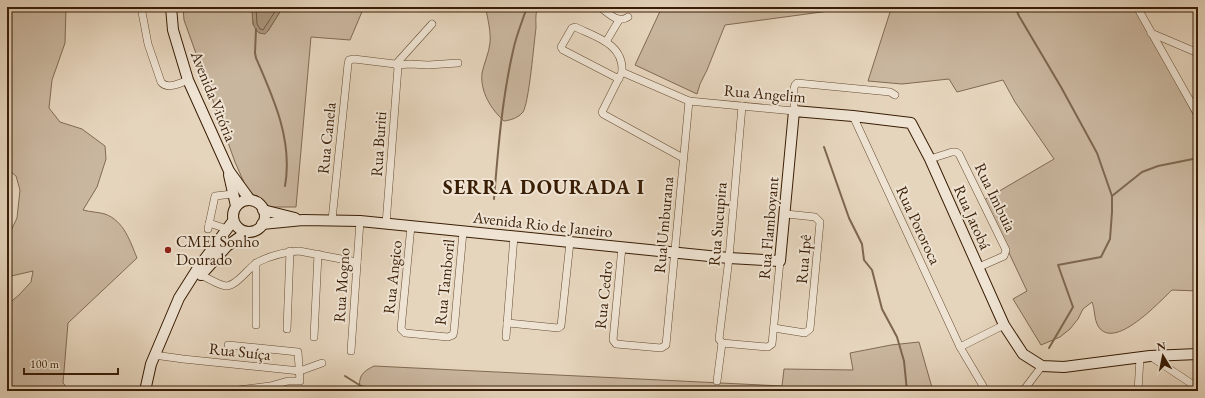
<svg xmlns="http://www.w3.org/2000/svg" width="1205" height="398" viewBox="0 0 1205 398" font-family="'EB Garamond',serif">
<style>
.green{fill:#c9b69e;stroke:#816a51}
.water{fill:#ab967e;stroke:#7d664d}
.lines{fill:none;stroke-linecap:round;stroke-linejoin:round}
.shore{stroke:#725a41;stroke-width:1}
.stream{stroke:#7d664d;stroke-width:2}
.street-casing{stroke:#644b32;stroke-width:8}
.secondary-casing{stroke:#391d04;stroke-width:12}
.street{stroke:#efe4d4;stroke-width:7}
.secondary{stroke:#efe4d4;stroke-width:10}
.poi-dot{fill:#8f2418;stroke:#efe4d4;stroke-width:1.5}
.labels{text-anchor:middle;stroke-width:4;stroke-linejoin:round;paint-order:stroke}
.street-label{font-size:16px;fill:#391d04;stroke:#efe4d4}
.poi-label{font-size:16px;fill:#391d04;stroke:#efe4d4;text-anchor:start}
.district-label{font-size:20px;font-weight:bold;letter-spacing:1px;fill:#391d04;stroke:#efe4d4}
</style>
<rect width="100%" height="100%" fill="#e6d5bd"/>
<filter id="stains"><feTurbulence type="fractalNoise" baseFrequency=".005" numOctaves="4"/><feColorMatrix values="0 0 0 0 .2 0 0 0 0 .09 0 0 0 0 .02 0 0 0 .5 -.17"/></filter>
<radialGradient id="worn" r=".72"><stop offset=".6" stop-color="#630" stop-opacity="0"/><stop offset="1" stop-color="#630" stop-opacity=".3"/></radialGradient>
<g class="green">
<path d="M7,7H66L65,43L52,80L49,108L60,122L82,129L105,146L106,159L97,187L83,210C90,212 98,212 105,214C124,221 130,241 137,258L68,323L63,383L70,391H7V305L19,295L31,282L33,271L7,277V239L17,218L20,190L16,176L7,169Z"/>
<polygon points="183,7 252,7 253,25 268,31 283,7 364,7 350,40 311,37 296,207 265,207 246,187 235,162 184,20"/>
<path d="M475,7H538C535,14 536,20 536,28C534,42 529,103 523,112C518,118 511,120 504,121C491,109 480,92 482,73C484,63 489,53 490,43C491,32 488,20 486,10Z"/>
<polygon points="662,7 859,7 725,25 707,70 700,84 697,94 635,65"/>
<path d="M874,7H1136L1147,24L1198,124V291L1172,290C1160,301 1114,352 1098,326C1094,319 1095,309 1092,302L1083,309L1078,319L1070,329L1060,337L1041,345L1013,299L1027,291L984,200L1054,159L1015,102L1003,80L957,92L949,79L902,84L868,81L891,9Z"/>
<path d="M919,342L933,391H360C358,376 362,372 374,366L782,386L784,369L853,370L850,353L891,345Z"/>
</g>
<path class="water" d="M252,7H283L268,31L265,34L259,33C251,26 253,17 252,7Z"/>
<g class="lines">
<polyline class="shore" points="256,7 257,24 260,29 263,30 278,7"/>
<g class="stream">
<polyline points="1015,7 1019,16 1061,87 1097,153 1112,196 1112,212 1110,239 1101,257 1058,265 1073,307 1049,348"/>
<path d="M256,29L255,53L256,58C274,99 293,141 285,186"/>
<polyline points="824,147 849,218 862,244 864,260 872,270 882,309 897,337 904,361 907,391"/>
<polyline points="1112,196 1142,172 1158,166 1198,158"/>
<path d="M494,199C498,150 502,99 513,51C516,36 522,22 527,7"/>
<polyline points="345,376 361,386 379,391"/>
<polyline points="1113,390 1114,391"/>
<polyline points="409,391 439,389 462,391"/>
</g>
<defs>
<g id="street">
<path d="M141,7L148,44L161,82C167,90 180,83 188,80"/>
<path d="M600,7C608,13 618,24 628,17"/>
<polyline points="1137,7 1198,115"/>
<polyline points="1151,33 1198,53"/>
<polyline points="606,42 619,20"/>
<polyline points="396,64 432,24"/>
<polyline points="397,65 410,64 428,65 458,63"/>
<polyline points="622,72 689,101 794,111 794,88 795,85 797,83 890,92 895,95"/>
<path d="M619,79L563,50L561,47L572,28L575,27C596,37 624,44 622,72L602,112L603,114L683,158"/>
<polyline points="853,116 960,347 986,391"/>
<polyline points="930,159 952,152 956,152 959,154 1006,250 1004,256 979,267"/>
<polyline points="332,220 348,64 349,60 354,59 395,64 398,67 386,224"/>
<polyline points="209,223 227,229"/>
<polyline points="411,226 401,329 405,333 448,337 453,335 454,331 463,232"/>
<polyline points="208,229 215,196 233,194"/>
<polyline points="622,247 613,340 616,344 661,348 666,345 689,101"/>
<polyline points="256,263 256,325"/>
<path d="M201,275C208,278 218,285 226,286C237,286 249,267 258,262C270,256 285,252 299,251L357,262"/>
<polyline points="507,323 558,328 561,326 570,242"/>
<polyline points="774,328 805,333 810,329 820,222 815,217 786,214"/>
<polyline points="287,329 290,251"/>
<polyline points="314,337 318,254"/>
<polyline points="506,337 514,236"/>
<polyline points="722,343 719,339 729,258 742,106"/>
<polyline points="722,343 768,347 772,344 780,261"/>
<polyline points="228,345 298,352 300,381 288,381 270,386 230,391"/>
<polyline points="960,347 1004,325"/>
<polyline points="351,351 360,221"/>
<polyline points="154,355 183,359 300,371 322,363"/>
<polyline points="1150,356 1198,388"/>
<polyline points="717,381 722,343"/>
<polyline points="145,390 155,391"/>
<polyline points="1023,391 1042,366"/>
<polyline points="1138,391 1140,358"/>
</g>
<g id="secondary">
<polyline points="171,7 173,30 188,80 229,171 250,200"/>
<polyline points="229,175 236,206"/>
<circle cx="249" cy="216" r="16"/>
<polyline points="263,210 295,218"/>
<polyline points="262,224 303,220 360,221 729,258 780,261 794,111 853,116 911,123 930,159 1004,325 1023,354 1042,366 1064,367 1150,356 1198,354"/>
<polyline points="201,275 227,246 247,232"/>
<polyline points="145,391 151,364 179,298 198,268 233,221"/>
</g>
</defs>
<use href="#street" class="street-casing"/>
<use href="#secondary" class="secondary-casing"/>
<use href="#street" class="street"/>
<use href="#secondary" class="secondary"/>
</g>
<circle class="poi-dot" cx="168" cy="250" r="4"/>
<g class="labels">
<g class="street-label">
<text transform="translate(765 93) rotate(5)" y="6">Rua Angelim</text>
<text transform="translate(214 96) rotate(68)" y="6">Avenida Vitória</text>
<text transform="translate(326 138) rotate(-84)" y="6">Rua Canela</text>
<text transform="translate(378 144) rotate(-86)" y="6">Rua Buriti</text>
<text transform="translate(996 197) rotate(64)" y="6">Rua Imbuia</text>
<text transform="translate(973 217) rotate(66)" y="6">Rua Jatobá</text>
<text transform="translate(543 224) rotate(6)" y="6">Avenida Rio de Janeiro</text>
<text transform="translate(717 224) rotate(-85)" y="6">Rua Sucupira</text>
<text transform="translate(663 225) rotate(-85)" y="6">Rua Umburana</text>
<text transform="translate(919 225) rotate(65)" y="6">Rua Pororoca</text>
<text transform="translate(768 228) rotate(-85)" y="6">Rua Flamboyant</text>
<text transform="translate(803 259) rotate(-85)" y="6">Rua Ipê</text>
<text transform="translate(392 277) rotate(-84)" y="6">Rua Angico</text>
<text transform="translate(444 282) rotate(-84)" y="6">Rua Tamboril</text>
<text transform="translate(341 285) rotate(-86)" y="6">Rua Mogno</text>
<text transform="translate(603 295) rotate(-84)" y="6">Rua Cedro</text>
<text transform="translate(240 351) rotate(6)" y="6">Rua Suíça</text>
</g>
<g class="poi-label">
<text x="176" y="247">CMEI Sonho<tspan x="176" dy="18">Dourado</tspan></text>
</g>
<g class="district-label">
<text x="544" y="194">SERRA DOURADA I</text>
</g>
</g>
<rect width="1205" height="398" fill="none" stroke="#e6d5bd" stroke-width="24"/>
<rect x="8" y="8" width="1189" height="382" fill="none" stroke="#391d04" stroke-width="2"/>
<rect x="12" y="12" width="1181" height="374" fill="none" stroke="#391d04"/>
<g transform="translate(1163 356) rotate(350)" stroke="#efe4d4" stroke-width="3" paint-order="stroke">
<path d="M0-3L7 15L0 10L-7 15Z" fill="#391d04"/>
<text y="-6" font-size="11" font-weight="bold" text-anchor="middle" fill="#391d04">N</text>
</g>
<path d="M24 368v6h94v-6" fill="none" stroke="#391d04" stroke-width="2"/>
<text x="30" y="368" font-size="12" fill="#391d04" stroke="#efe4d4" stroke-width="3" paint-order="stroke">100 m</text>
<rect width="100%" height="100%" filter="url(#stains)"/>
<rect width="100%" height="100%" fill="url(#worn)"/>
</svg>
